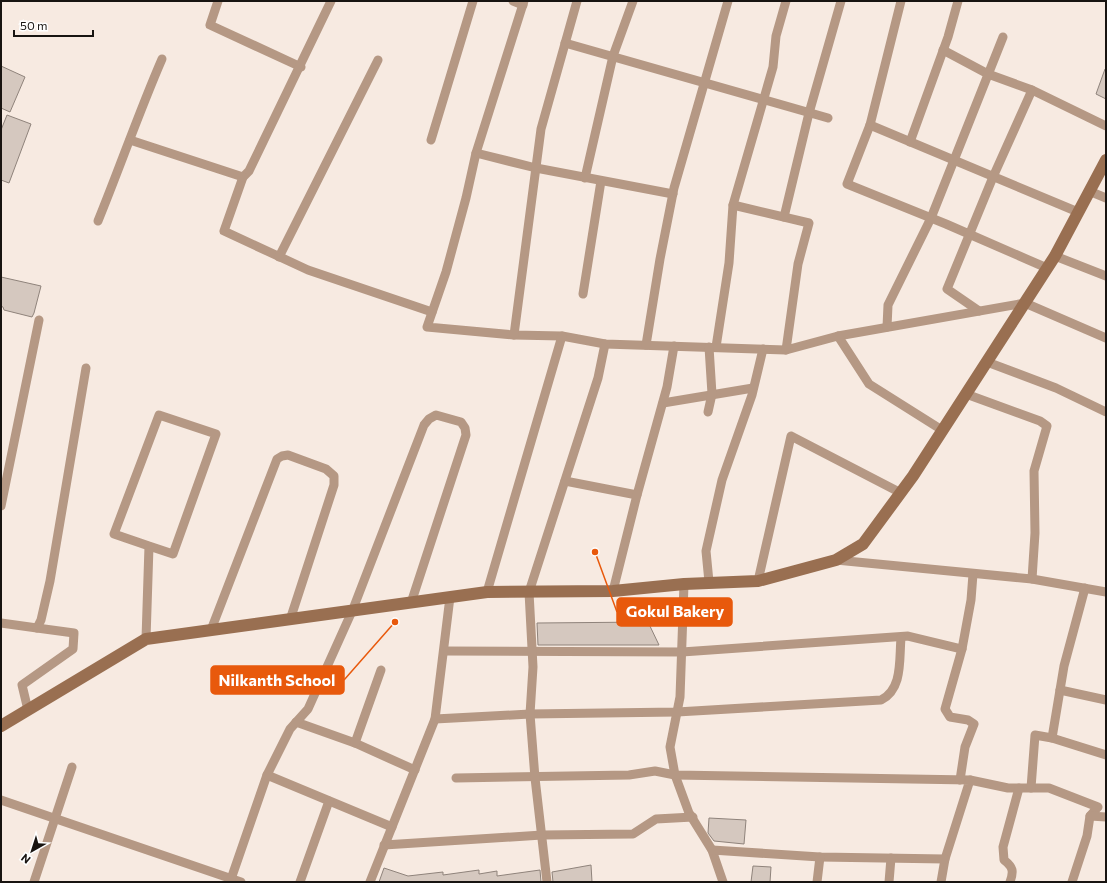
<svg xmlns="http://www.w3.org/2000/svg" width="1107" height="883" viewBox="0 0 1107 883" font-family="Commissioner,sans-serif">
<style>
.building{fill:#d5c8bf;stroke:#8f837b}
.lines{fill:none;stroke-linecap:round;stroke-linejoin:round}
.street{stroke:#b59884;stroke-width:9}
.secondary{stroke:#996f51;stroke-width:12}
.leader{fill:none;stroke:#e8590c;stroke-width:1.5}
.callout-dot{fill:#e8590c;stroke:#fff;stroke-width:1.5}
.callout{fill:#e8590c;stroke:#e8590c;stroke-width:1.5}
.callout-label{font-size:16px;text-anchor:middle;font-weight:bold;fill:#fff}
</style>
<rect width="100%" height="100%" fill="#f7eae1"/>
<g class="building">
<polygon points="1,66 25,77 10,112 1,108"/>
<polygon points="1105,69 1106,69 1106,99 1096,94"/>
<polygon points="7,115 31,124 9,183 1,180 1,130"/>
<polygon points="1,277 41,286 34,313 32,317 4,310 3,307 1,306"/>
<polygon points="648,622 659,645 538,645 537,623"/>
<polygon points="709,818 746,820 744,844 714,841 708,833"/>
<polygon points="591,865 592,882 553,882 552,872"/>
<polygon points="753,866 771,867 770,882 751,882"/>
<polygon points="384,868 408,876 443,872 443,875 479,870 479,874 497,871 497,876 540,870 541,882 379,882"/>
</g>
<g class="lines">
<g class="street">
<polyline points="218,1 210,25 301,67"/>
<polyline points="331,1 249,171 243,177 224,231 308,270 432,312"/>
<polyline points="513,1 523,5"/>
<polyline points="524,1 476,153 466,198 446,272 427,327 514,335 562,336 605,344 786,350 838,336 1025,303 1106,338"/>
<polyline points="901,1 870,125 847,184 946,224 1047,268"/>
<polyline points="565,43 828,118"/>
<polyline points="943,50 988,74 1032,90 1106,126"/>
<polyline points="870,125 1078,212"/>
<polyline points="130,140 243,177"/>
<polyline points="431,140 473,1"/>
<polyline points="910,142 948,37 958,1"/>
<polyline points="476,153 536,168 673,194"/>
<polyline points="585,178 613,56 633,1"/>
<polyline points="1089,191 1106,198"/>
<polyline points="733,205 809,223 798,264 786,350"/>
<polyline points="784,217 809,113 841,1"/>
<path d="M98,221C120,167 139,112 162,59"/>
<polyline points="1055,256 1106,276"/>
<polyline points="279,257 378,60"/>
<polyline points="583,294 601,181"/>
<polyline points="979,311 947,289 993,177 1032,90"/>
<polyline points="887,327 888,305 931,218 1003,37"/>
<polyline points="514,335 541,129 577,1"/>
<polyline points="838,336 869,384 942,430"/>
<polyline points="646,345 660,259 674,188 728,1"/>
<polyline points="716,347 729,263 733,205 773,67 776,36 786,1"/>
<polyline points="987,362 1056,388 1106,412"/>
<polyline points="966,394 1040,421 1047,426 1034,471 1035,533 1032,579"/>
<polyline points="663,403 753,388"/>
<polyline points="708,412 712,394 709,347"/>
<polyline points="565,481 637,495"/>
<polyline points="1,506 39,320"/>
<polyline points="836,560 1032,579 1106,592"/>
<polyline points="758,581 791,436 901,493"/>
<polyline points="709,582 706,551 722,480 752,395 763,349"/>
<polyline points="684,584 680,697 670,747 675,775 689,813 712,850 723,882"/>
<polyline points="613,591 637,495 667,387 674,346"/>
<polyline points="487,592 562,336"/>
<polyline points="1,623 37,628 41,620 50,581 86,368"/>
<polyline points="211,630 277,459 282,456 288,455 326,469 334,476 334,485 290,620"/>
<polyline points="146,639 149,546 114,534 159,415 216,434 173,554 149,546"/>
<polyline points="444,651 682,652 908,636 962,649"/>
<polyline points="1060,690 1106,700"/>
<polyline points="28,710 22,685 73,649 74,633 37,628"/>
<path d="M435,719L530,714L677,712L881,700C903,689 899,660 901,638"/>
<polyline points="296,722 355,743 415,770"/>
<polyline points="1052,738 1106,755"/>
<polyline points="355,743 381,670"/>
<polyline points="267,775 392,827"/>
<polyline points="456,778 629,775 655,771 675,775 970,780 945,859 941,882"/>
<polyline points="960,780 965,747 974,724 968,720 950,717 945,709 962,649 971,600 973,574"/>
<polyline points="970,780 1008,788 1049,788 1098,807 1090,816 1087,836 1072,882"/>
<polyline points="1031,788 1035,735 1052,738 1064,666 1085,588"/>
<polyline points="1,800 241,882"/>
<polyline points="1090,816 1106,817"/>
<polyline points="384,845 542,835 633,834 656,819 693,817"/>
<polyline points="712,850 820,857 945,859"/>
<polyline points="34,882 72,767"/>
<polyline points="230,882 267,775 290,729 308,709 353,609 424,425 429,419 436,415 461,422 465,428 466,435 411,603"/>
<polyline points="300,882 329,801"/>
<polyline points="370,882 435,719 450,597"/>
<polyline points="547,882 535,778 530,714 533,667 529,592 598,378 605,344"/>
<polyline points="817,882 820,857"/>
<polyline points="889,882 891,858"/>
<path d="M1010,882C1014,871 1013,867 1004,860L1003,847L1019,788"/>
</g>
<polyline class="secondary" points="1,726 146,639 487,592 613,591 684,584 758,581 836,560 863,544 913,476 1055,256 1106,160"/>
</g>
<path class="leader" d="M595 552L617 612M395 622L344 680"/>
<g class="callout-dot">
<circle cx="595" cy="552" r="4"/>
<circle cx="395" cy="622" r="4"/>
</g>
<g class="callout">
<rect x="617" y="598" width="115" height="28" rx="4"/>
<rect x="211" y="666" width="133" height="28" rx="4"/>
</g>
<g class="callout-label">
<text x="675" y="617">Gokul Bakery</text>
<text x="277" y="686">Nilkanth School</text>
</g>
<rect width="1107" height="883" fill="none" stroke="#181411" stroke-width="4"/>
<g transform="translate(32 851) rotate(219)" stroke="#ffffff" stroke-width="3" paint-order="stroke">
<path d="M0-3L7 15L0 10L-7 15Z" fill="#181411"/>
<text y="-6" font-size="11" font-weight="bold" text-anchor="middle" fill="#181411">N</text>
</g>
<path d="M14 30v6h79v-6" fill="none" stroke="#181411" stroke-width="2"/>
<text x="20" y="30" font-size="12" fill="#181411" stroke="#ffffff" stroke-width="3" paint-order="stroke">50 m</text>
</svg>
